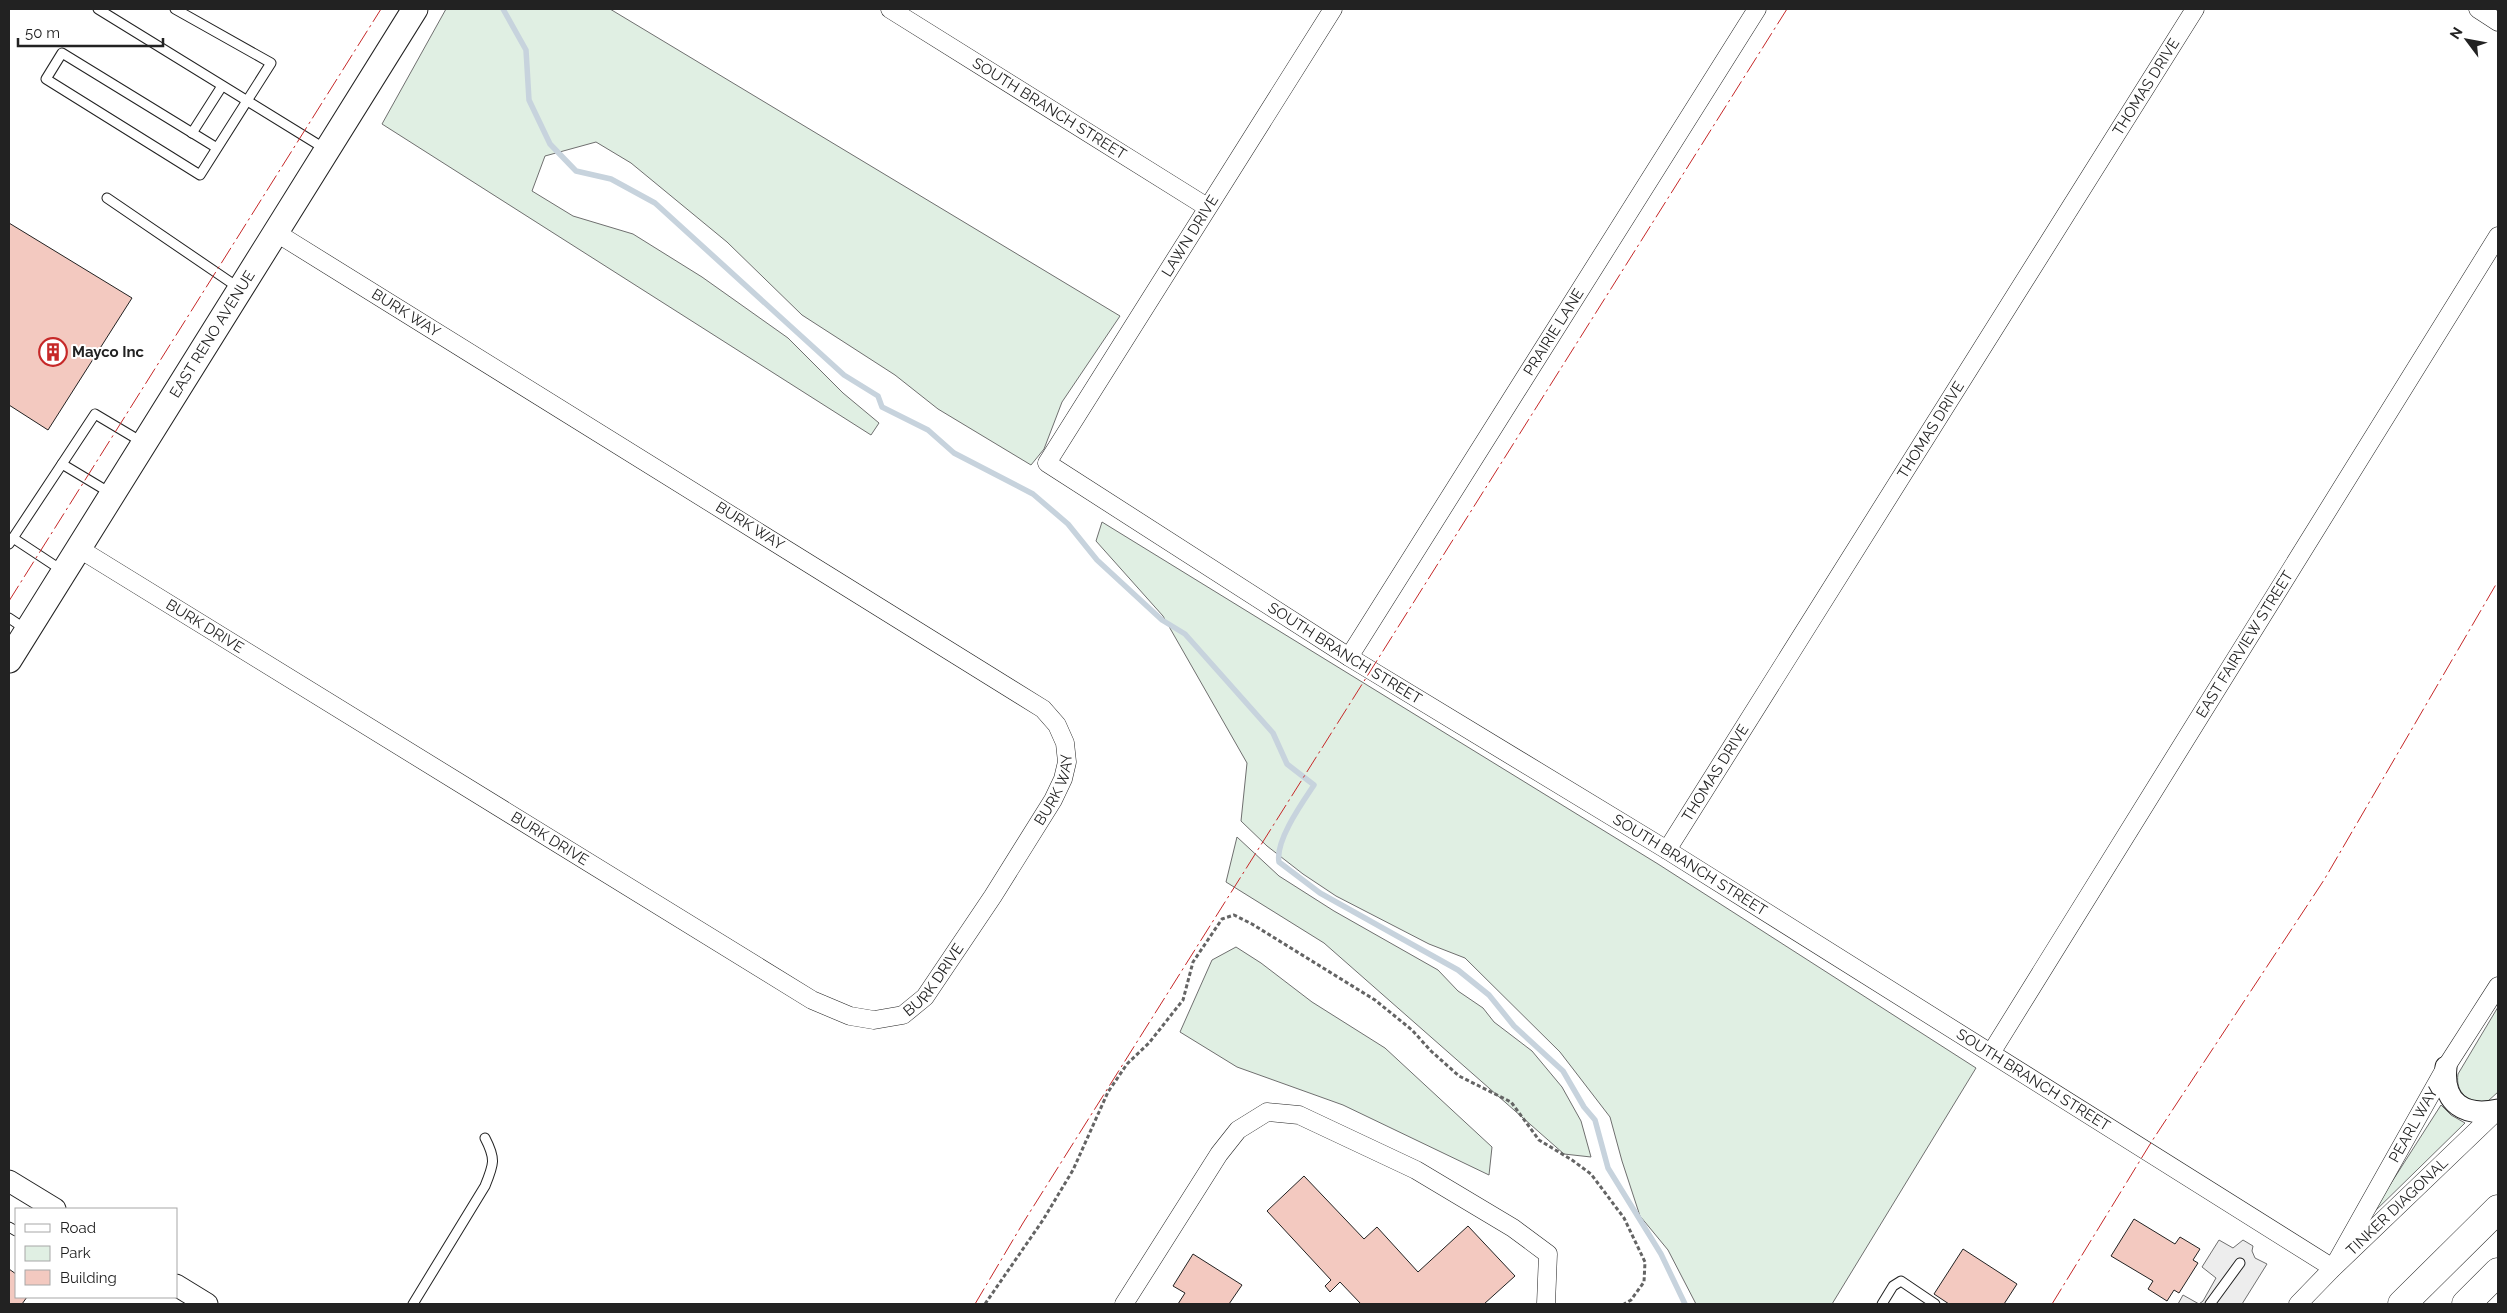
<svg xmlns="http://www.w3.org/2000/svg" width="2507" height="1313" viewBox="0 0 2507 1313" font-family="Raleway,sans-serif">
<style>
.green{fill:#e0efe3;stroke:#6f6f6f}
.parking{fill:#ededed;stroke:#6f6f6f}
.lines{fill:none;stroke-linecap:round;stroke-linejoin:round}
.stream{stroke:#c7d3dd;stroke-width:5.5}
.building{fill:#f3c9c0;stroke:#222}
.service-casing{stroke:#222;stroke-width:11}
.minor-casing{stroke:#222;stroke-width:19}
.tertiary-casing{stroke:#222;stroke-width:23}
.secondary-casing{stroke:#222;stroke-width:27}
.motorway-casing{stroke:#222;stroke-width:29}
.path{stroke:#646464;stroke-width:3;stroke-dasharray:4 2.5;stroke-linecap:butt}
.service{stroke:#fff;stroke-width:9}
.minor{stroke:#fff;stroke-width:18}
.tertiary{stroke:#fff;stroke-width:21}
.secondary{stroke:#fff;stroke-width:25}
.motorway{stroke:#fff;stroke-width:28}
.power{stroke:#c62828;stroke-width:1;stroke-dasharray:18 4 2.5 4;stroke-linecap:butt}
.labels{text-anchor:middle;stroke-width:4;stroke-linejoin:round;paint-order:stroke}
.street-label{font-size:15px;fill:#222;stroke:#fff}
.poi-label{font-size:15px;font-weight:bold;fill:#222;stroke:#fff;text-anchor:start}
</style>
<rect width="100%" height="100%" fill="#fff"/>
<g class="green">
<polygon points="446,9 610,9 1120,316 1062,402 1044,449 1031,465 938,409 895,375 802,315 727,242 631,163 596,142 545,156 532,191 573,216 633,234 702,277 788,338 843,393 879,423 871,435 382,124"/>
<polygon points="1102,522 1658,864 1976,1068 1832,1304 1696,1304 1668,1250 1640,1216 1622,1161 1610,1117 1560,1052 1465,958 1429,944 1336,896 1303,874 1267,846 1241,821 1247,763 1163,616 1096,541"/>
<polygon points="1237,837 1279,876 1334,911 1438,970 1458,991 1483,1008 1494,1022 1532,1051 1562,1087 1581,1121 1591,1157 1564,1154 1324,943 1226,882"/>
<polygon points="1236,947 1261,963 1312,1002 1385,1048 1492,1147 1489,1175 1343,1105 1237,1067 1180,1032 1212,960"/>
<path d="M2498,1007V1092L2488,1101C2469,1104 2455,1093 2458,1074Z"/>
<polygon points="2441,1105 2451,1115 2465,1123 2370,1216"/>
</g>
<polygon class="parking" points="2219,1240 2233,1248 2243,1240 2253,1246 2252,1251 2255,1258 2267,1264 2242,1304 2178,1304 2183,1295 2199,1304 2203,1301 2216,1278 2202,1267"/>
<g class="lines">
<path class="stream" d="M503,9L526,50L529,100L550,144L576,171L611,179L655,203L844,375L878,396L882,407L928,430L954,453L1033,494L1068,524L1097,560L1162,620L1185,634L1273,733L1287,764L1314,785C1302,803 1275,841 1279,862L1320,893L1458,970L1489,995L1514,1026L1563,1071L1584,1107L1595,1120L1608,1168L1661,1254L1685,1304"/>
</g>
<g class="building">
<polygon points="9,223 132,298 48,430 9,405"/>
<polygon points="1304,1176 1364,1239 1377,1227 1418,1272 1468,1226 1515,1276 1484,1304 1361,1304 1340,1282 1330,1292 1325,1286 1331,1280 1267,1211"/>
<polygon points="2134,1219 2175,1244 2180,1237 2200,1249 2193,1260 2198,1263 2179,1293 2174,1290 2167,1301 2148,1289 2153,1281 2111,1256"/>
<polygon points="1963,1249 2017,1284 2004,1304 1949,1304 1934,1294"/>
<polygon points="1193,1254 1242,1285 1229,1304 1178,1304 1185,1293 1173,1286"/>
<polygon points="9,1269 16,1274 16,1297 27,1297 22,1304 9,1304"/>
</g>
<g class="lines">
<defs>
<g id="service">
<polyline points="98,9 327,150"/>
<polyline points="175,9 271,63 200,175 46,79 62,53 217,148"/>
<polyline points="192,133 222,86"/>
<polyline points="107,198 239,288"/>
<polyline points="62,464 95,414 142,442"/>
<polyline points="13,538 62,464 112,494"/>
<polyline points="9,544 13,538 63,571"/>
<polyline points="9,618 27,630"/>
<polyline points="9,1227 16,1231"/>
<path d="M413,1304L485,1186C494,1164 496,1159 485,1138"/>
<polyline points="1882,1304 1893,1286 1901,1281 1935,1304"/>
<polyline points="2210,1304 2240,1263"/>
</g>
<g id="minor">
<path id="s1" d="M890,9L1207,207"/>
<path id="s2" d="M1333,9L1047,463L1349,657L1667,850L2333,1268L2446,1067L2498,986"/>
<polyline points="2478,9 2498,22"/>
<path id="s3" d="M78,548L812,1000L850,1016L874,1020L903,1015L925,997L993,896L1053,800L1063,779L1067,762L1065,743L1057,725L1043,709L275,232"/>
<path id="s4" d="M1349,657L1757,9"/>
<path id="s5" d="M1667,850L2195,9"/>
<path id="s6" d="M1991,1053L2498,236"/>
<polyline points="1124,1304 1219,1154 1238,1130 1267,1112 1299,1115 1416,1170 1513,1228 1548,1254 1546,1304"/>
<path id="s7" d="M2298,1304L2333,1268L2498,1110"/>
</g>
<g id="tertiary">
<path d="M2446,1067C2442,1104 2465,1117 2498,1110"/>
<polyline points="9,1181 55,1209"/>
<polyline points="176,1285 207,1304"/>
</g>
<g id="secondary">
<path id="s8" d="M9,660L415,9"/>
</g>
<g id="motorway">
<polyline points="2402,1304 2498,1209"/>
<polyline points="2466,1304 2498,1272"/>
</g>
</defs>
<use href="#service" class="service-casing"/>
<use href="#minor" class="minor-casing"/>
<use href="#tertiary" class="tertiary-casing"/>
<use href="#secondary" class="secondary-casing"/>
<use href="#motorway" class="motorway-casing"/>
<polyline class="path" points="985,1304 1043,1220 1073,1170 1108,1092 1127,1064 1149,1043 1183,1000 1193,962 1222,919 1234,915 1252,924 1375,1000 1412,1030 1431,1051 1459,1076 1511,1102 1539,1140 1572,1160 1591,1174 1624,1218 1645,1262 1644,1282 1631,1300 1624,1304"/>
<use href="#service" class="service"/>
<use href="#minor" class="minor"/>
<use href="#tertiary" class="tertiary"/>
<use href="#secondary" class="secondary"/>
<use href="#motorway" class="motorway"/>
<g class="power">
<polyline points="9,601 381,9"/>
<polyline points="975,1304 1023,1223 1787,9"/>
<polyline points="2052,1304 2152,1141 2324,880 2498,581"/>
</g>
</g>
<defs>
<symbol id="building-ring" viewBox="-11 -11 22 22"><circle r="9.5" fill="#fff" stroke="#c62828" stroke-width="1.5"/><path d="M-4-6H4V6H1V3H-1V6H-4ZM-2.5-4.3h1.7v1.8h-1.7ZM.8-4.3h1.7v1.8H.8ZM-2.5-1h1.7V.8h-1.7ZM.8-1h1.7V.8H.8Z" fill="#c62828"/></symbol>
</defs>
<g fill-rule="evenodd">
<use href="#building-ring" x="37" y="336" width="32" height="32"/>
</g>
<g class="labels">
<g class="street-label">
<text dy="5" stroke="none"><textPath href="#s5" startOffset="901">THOMAS DRIVE</textPath></text>
<text dy="5" stroke="none"><textPath href="#s1" startOffset="188">SOUTH BRANCH STREET</textPath></text>
<text transform="translate(1190 236) rotate(-58)" y="5">LAWN DRIVE</text>
<text transform="translate(406 313) rotate(32)" y="5">BURK WAY</text>
<text dy="5" stroke="none"><textPath href="#s4" startOffset="384">PRAIRIE LANE</textPath></text>
<text dy="5" stroke="none"><textPath href="#s8" startOffset="384">EAST RENO AVENUE</textPath></text>
<text dy="5" stroke="none"><textPath href="#s5" startOffset="496">THOMAS DRIVE</textPath></text>
<text transform="translate(750 526) rotate(32)" y="5">BURK WAY</text>
<text dy="5" stroke="none"><textPath href="#s3" startOffset="149">BURK DRIVE</textPath></text>
<text dy="5" stroke="none"><textPath href="#s6" startOffset="481">EAST FAIRVIEW STREET</textPath></text>
<text dy="5" stroke="none"><textPath href="#s2" startOffset="890">SOUTH BRANCH STREET</textPath></text>
<text dy="5" stroke="none"><textPath href="#s5" startOffset="91">THOMAS DRIVE</textPath></text>
<text dy="5" stroke="none"><textPath href="#s3" startOffset="1231">BURK WAY</textPath></text>
<text dy="5" stroke="none"><textPath href="#s3" startOffset="554">BURK DRIVE</textPath></text>
<text dy="5" stroke="none"><textPath href="#s2" startOffset="1295">SOUTH BRANCH STREET</textPath></text>
<text dy="5" stroke="none"><textPath href="#s3" startOffset="1004">BURK DRIVE</textPath></text>
<text dy="5" stroke="none"><textPath href="#s2" startOffset="1700">SOUTH BRANCH STREET</textPath></text>
<text dy="5" stroke="none"><textPath href="#s2" startOffset="2218">PEARL WAY</textPath></text>
<text dy="5" stroke="none"><textPath href="#s7" startOffset="139">TINKER DIAGONAL</textPath></text>
</g>
<g class="poi-label">
<text x="72" y="357">Mayco Inc</text>
</g>
</g>
<rect width="2507" height="1313" fill="none" stroke="#222222" stroke-width="20"/>
<rect x="15" y="1208" width="162" height="90" fill="#ffffff" stroke="#a7a7a7"/>
<rect x="25" y="1224" width="25" height="8" fill="#ffffff" stroke="#a7a7a7"/>
<text x="60" y="1233" font-size="15" fill="#222222">Road</text>
<rect x="25" y="1246" width="25" height="15" fill="#e0efe3" stroke="#a7a7a7"/>
<text x="60" y="1258" font-size="15" fill="#222222">Park</text>
<rect x="25" y="1270" width="25" height="15" fill="#f3c9c0" stroke="#a7a7a7"/>
<text x="60" y="1283" font-size="15" fill="#222222">Building</text>
<g transform="translate(2467 40) rotate(302)" stroke="#ffffff" stroke-width="4" paint-order="stroke">
<path d="M0-4L9 19L0 12L-9 19Z" fill="#222222"/>
<text y="-8" font-size="14" font-weight="bold" text-anchor="middle" fill="#222222">N</text>
</g>
<path d="M18 38v8h145v-8" fill="none" stroke="#222222" stroke-width="2.5"/>
<text x="25" y="38" font-size="15" fill="#222222" stroke="#ffffff" stroke-width="4" paint-order="stroke">50 m</text>
</svg>
